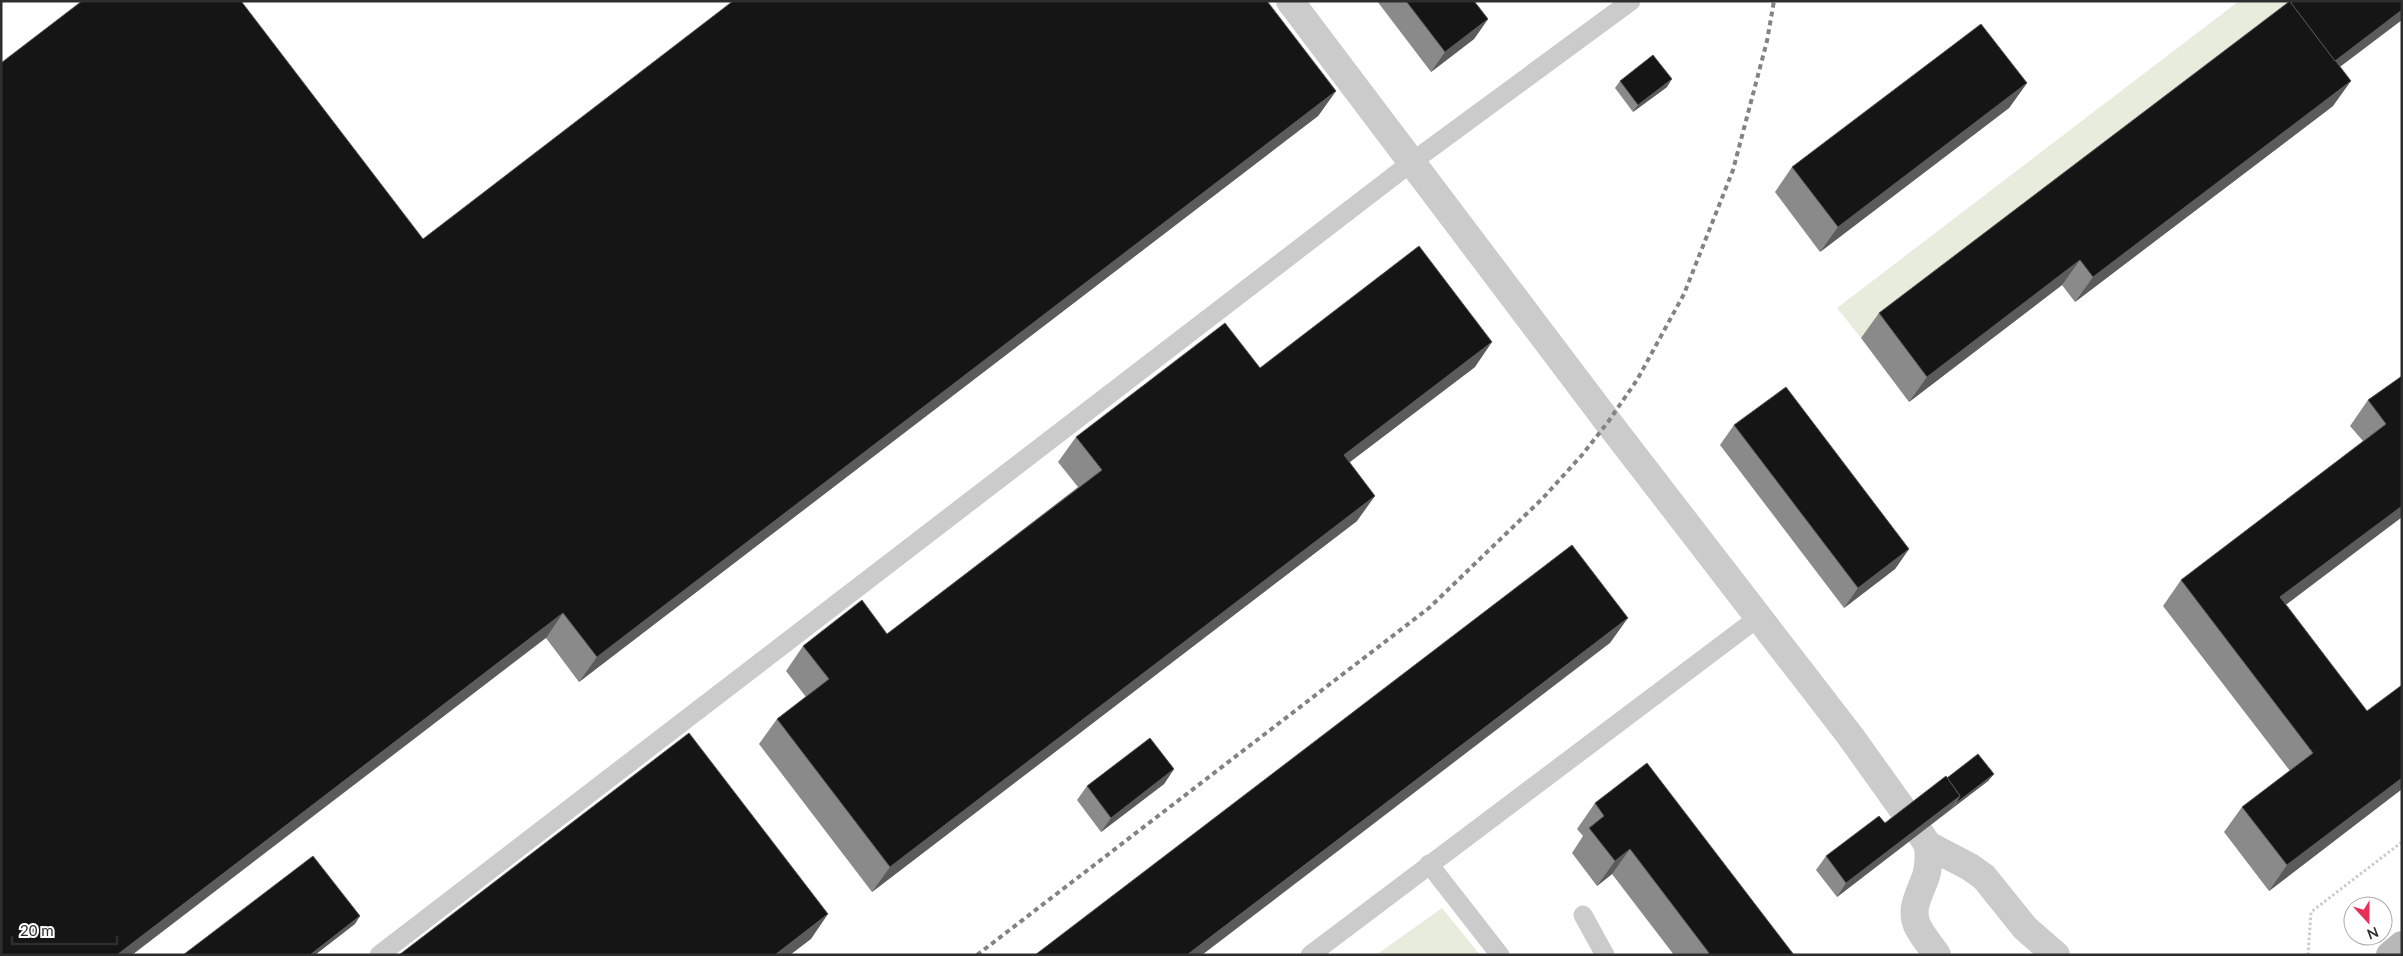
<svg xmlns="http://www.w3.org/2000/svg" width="2403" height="956" viewBox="0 0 2403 956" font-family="Lato,sans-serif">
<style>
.green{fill:#e7ecdc}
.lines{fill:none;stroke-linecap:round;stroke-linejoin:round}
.path{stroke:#cbcbcb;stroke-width:3;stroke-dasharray:2.5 2.5;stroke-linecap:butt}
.lane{stroke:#cbcbcb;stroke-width:19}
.street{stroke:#cbcbcb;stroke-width:28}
.secondary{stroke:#b8b8b8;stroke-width:28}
.rail{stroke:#838383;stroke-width:4;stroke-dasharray:5 4;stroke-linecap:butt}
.wall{fill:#8a8a8a}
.shaded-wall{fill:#5b5b5b}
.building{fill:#151515;stroke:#5b5b5b}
</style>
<rect width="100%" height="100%" fill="#fff"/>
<g class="green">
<polygon points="2239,1 2305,1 1861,338 1837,308"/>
<polygon points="1442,908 1480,955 1376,955"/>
</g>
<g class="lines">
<polyline class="path" points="2308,955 2311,912 2402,842"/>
<g class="lane">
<polyline points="1429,864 1500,955"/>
<polyline points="1583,915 1605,955"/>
<polyline points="379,955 1412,162 1631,1"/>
<polyline points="1310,955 1759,617"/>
</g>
<g class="street">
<polyline points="1290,1 1608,422 1851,737 1906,814"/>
<polyline points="1920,833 1928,845 1970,867 1984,877 2025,928 2056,955"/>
<path d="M1928,845C1929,856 1929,866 1926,876C1920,894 1908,910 1919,929C1924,938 1931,946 1937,955"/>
</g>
<polyline class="secondary" points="2390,955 2402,945"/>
<polyline class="rail" points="977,955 1429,608 1543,498 1582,455 1608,422 1637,380 1684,294 1733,170 1767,41 1774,1"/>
</g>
<g class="wall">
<polygon points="1377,1 1474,1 1488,19 1474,39 1431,72"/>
<polygon points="2340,67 2333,106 2075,302 2062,285 1909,402 1861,338 1879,313"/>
<polygon points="1620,81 1667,87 1633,112 1615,88"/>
<polygon points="2027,83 2009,108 1820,252 1775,192 1792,167"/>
<polygon points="1336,91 1318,116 579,682 546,638 423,239"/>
<polygon points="1475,367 1350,462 1357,521 872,892 759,744 777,719 806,697 786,671 803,646 887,634 1078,487 1058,462 1076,437 1260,368"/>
<polygon points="2402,376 2402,517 2286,604 2367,711 2402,685 2402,789 2269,891 2224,832 2242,807 2290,771 2163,606 2181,580 2363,441 2350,426 2368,400"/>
<polygon points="1734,425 1909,549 1895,569 1844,608 1720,445"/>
<polygon points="1174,769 1164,784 1101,832 1077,800 1087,786"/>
<polygon points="1994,774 1988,781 1837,897 1816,870 1826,856 1885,823"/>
<polygon points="1595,803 1794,955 1674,955 1612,874 1597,886 1572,853 1583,836 1577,829"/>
</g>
<g class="shaded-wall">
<polygon points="2402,10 2402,20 2316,85 2330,64"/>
<polygon points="1488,19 1474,39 1431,72 1445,52"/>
<polygon points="1672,79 1667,87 1633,112 1638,105"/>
<polygon points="2351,81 2333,106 2075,302 2093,277"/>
<polygon points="2027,83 2009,108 1820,252 1838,227"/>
<polygon points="1336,91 1318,116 579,682 597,657"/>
<polygon points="2080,260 2062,285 1909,402 1927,377"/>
<polygon points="1492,342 1475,367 1326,480 1344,455"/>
<polygon points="1375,496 1357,521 872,892 890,867"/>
<polygon points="2402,506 2402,517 2263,622 2280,597"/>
<polygon points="1909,549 1895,569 1844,608 1858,588"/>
<polygon points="563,613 546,638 132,955 117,955"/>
<polygon points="1628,618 1610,643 1202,955 1187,955"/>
<polygon points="1174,769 1164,784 1101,832 1111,818"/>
<polygon points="1994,774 1988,781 1950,810 1956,803"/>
<polygon points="2402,778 2402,789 2269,891 2287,865"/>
<polygon points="1960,796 1950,810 1837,897 1846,883"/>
<polygon points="1630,849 1612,874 1597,886 1615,861"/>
<polygon points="828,914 811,939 790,955 775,955"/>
<polygon points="360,916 355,924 315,955 310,955"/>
</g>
<g class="building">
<polygon points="82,1 241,1 423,239 733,1 1267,1 1336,91 597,657 563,613 117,955 1,955 1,63"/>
<polygon points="1406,1 1474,1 1488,19 1445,52"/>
<polygon points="2290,1 2351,81 2093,277 2080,260 1927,377 1879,313"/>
<polygon points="2293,1 2402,1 2402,10 2335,61 2291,3"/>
<polygon points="1981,24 2027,83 1838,227 1792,167"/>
<polygon points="1653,55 1672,79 1638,105 1620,81"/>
<polygon points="1419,246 1492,342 1344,455 1375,496 890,867 777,719 829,679 803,646 862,600 887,634 1102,470 1076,437 1225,323 1260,368"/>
<polygon points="2402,376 2402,506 2280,597 2367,711 2402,685 2402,778 2287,865 2242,807 2313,753 2181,580 2386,424 2368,400"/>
<polygon points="1786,387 1909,549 1858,588 1734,425"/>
<polygon points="1572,545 1628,618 1187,955 1035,955"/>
<polygon points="689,733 828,914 775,955 399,955"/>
<polygon points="1150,738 1174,769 1111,818 1087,786"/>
<polygon points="1978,754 1994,774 1956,803 1960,796 1947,778"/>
<polygon points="1647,763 1794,955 1707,955 1709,953 1630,849 1615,861 1589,828 1604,816 1595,803"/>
<polygon points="1946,776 1960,796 1846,883 1826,856 1879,816 1885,823"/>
<polygon points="313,856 360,916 310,955 183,955"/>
</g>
<rect width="2403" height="956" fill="none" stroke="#2e2e2e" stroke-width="5"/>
<g transform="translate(2368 921) rotate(159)"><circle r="24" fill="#ffffff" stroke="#ababab"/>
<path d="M0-4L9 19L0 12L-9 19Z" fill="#e72f57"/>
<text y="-8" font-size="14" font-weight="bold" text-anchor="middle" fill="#2e2e2e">N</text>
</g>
<path d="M12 936v8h105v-8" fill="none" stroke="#2e2e2e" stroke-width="2.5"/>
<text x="20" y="936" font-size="15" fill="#2e2e2e" stroke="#ffffff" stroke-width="4" paint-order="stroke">20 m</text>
</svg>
